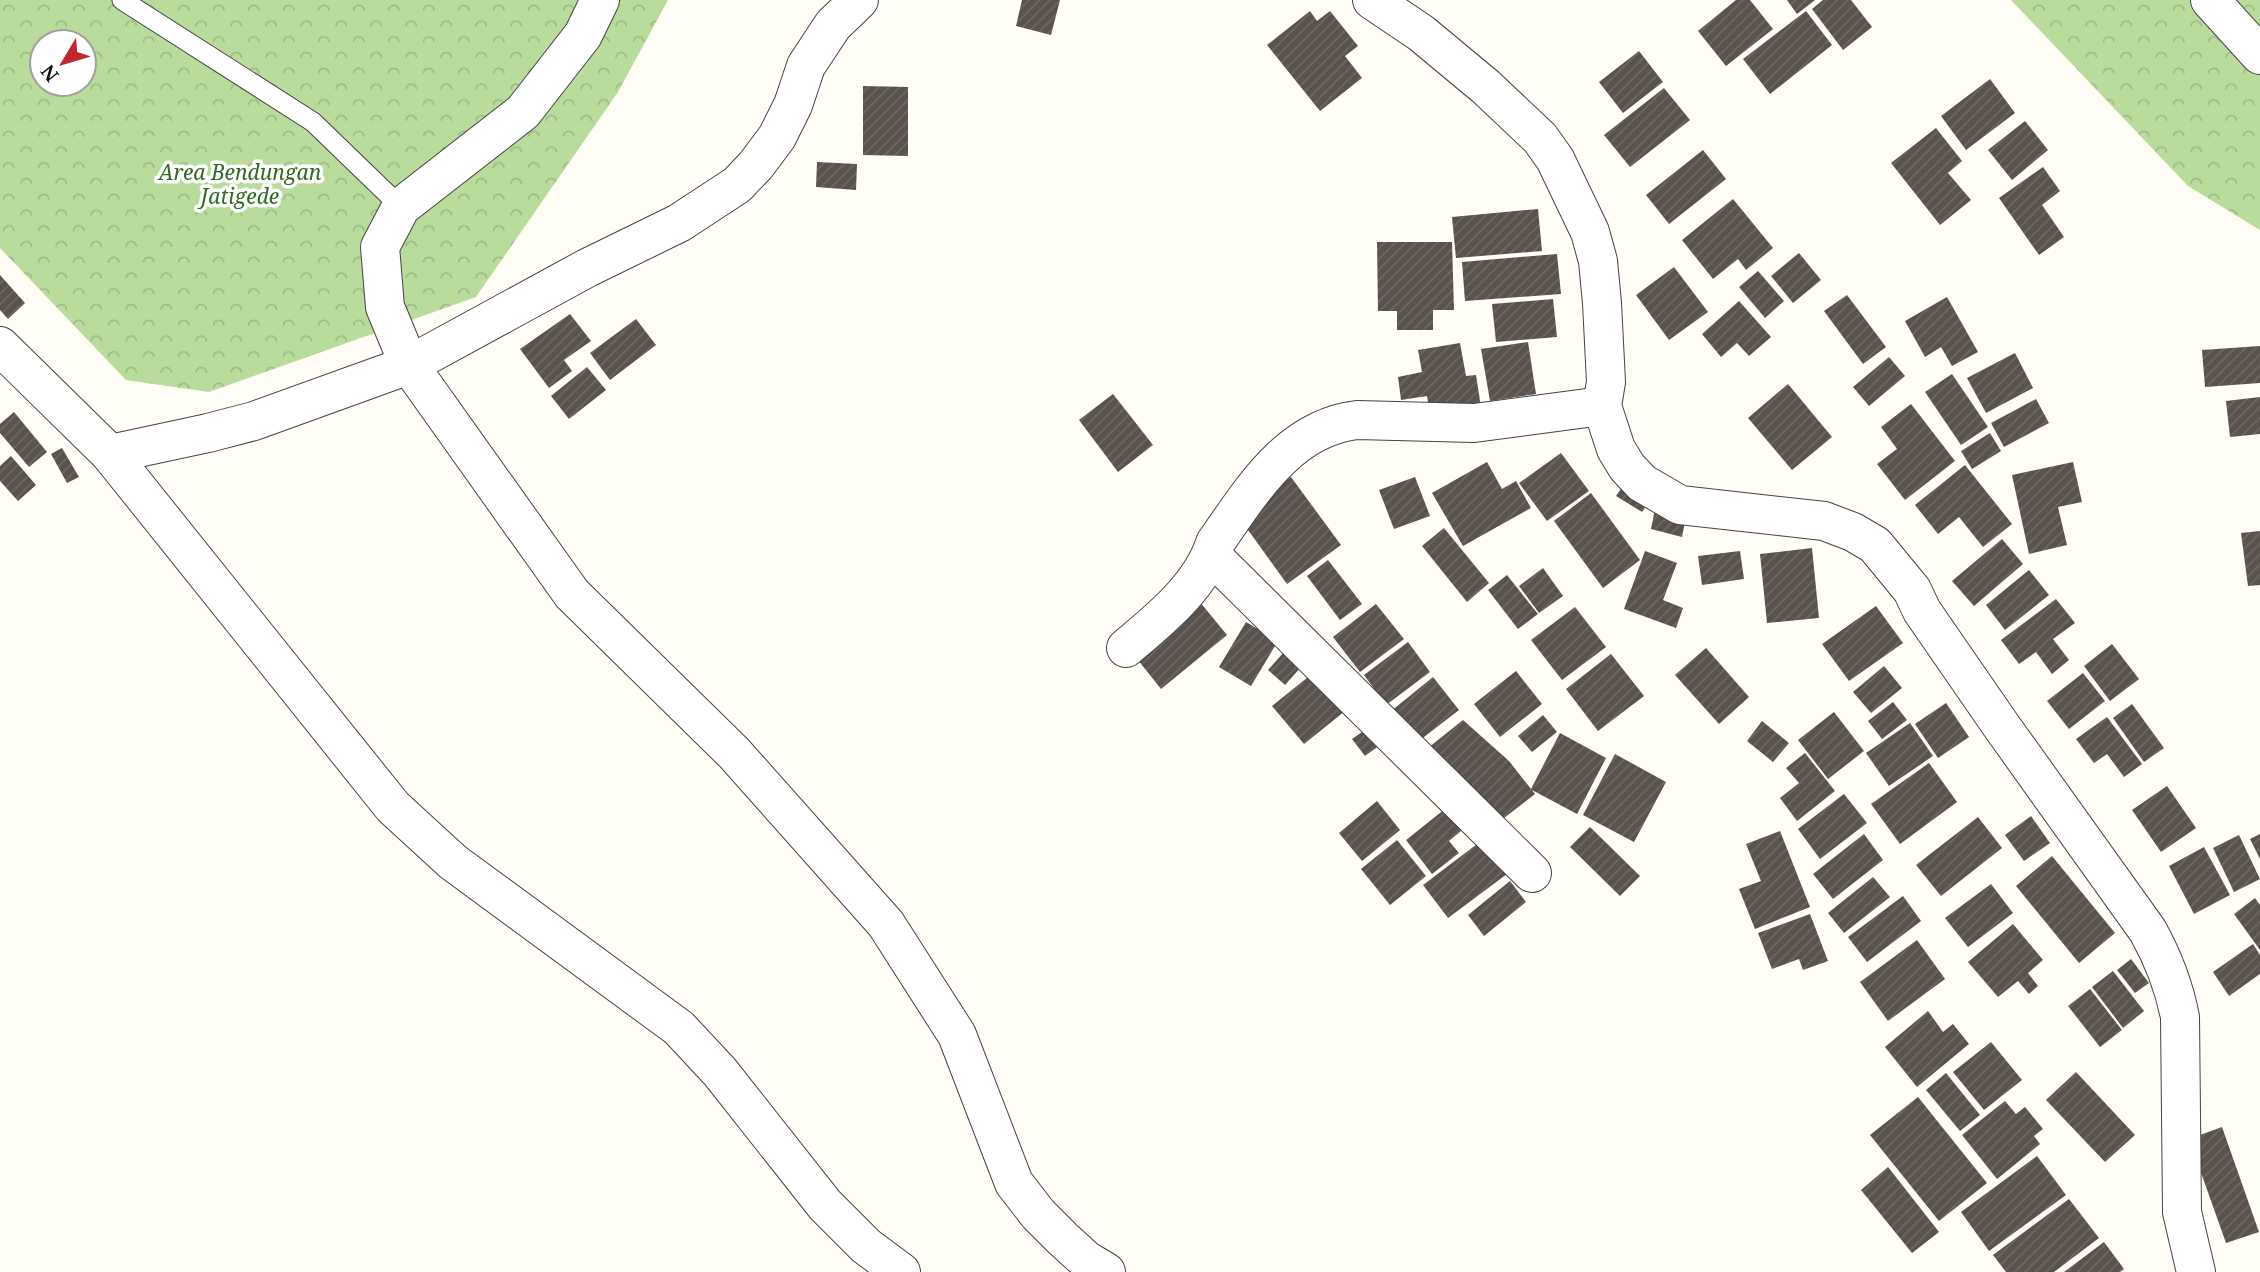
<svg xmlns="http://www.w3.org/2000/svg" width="2260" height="1272" viewBox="0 0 2260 1272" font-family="'Noto Serif',serif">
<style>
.forest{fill:url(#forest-crowns);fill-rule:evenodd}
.building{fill:url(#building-hatch)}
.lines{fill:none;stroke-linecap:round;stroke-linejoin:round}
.service-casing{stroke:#444;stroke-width:21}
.minor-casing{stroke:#444;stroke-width:40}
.service{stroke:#fff;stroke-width:19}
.minor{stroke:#fff;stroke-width:38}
.labels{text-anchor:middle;stroke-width:7;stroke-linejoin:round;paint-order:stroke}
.park-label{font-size:21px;font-style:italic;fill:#2f6b1f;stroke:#fff}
</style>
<defs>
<pattern id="forest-crowns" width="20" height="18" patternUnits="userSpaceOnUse" patternTransform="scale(1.75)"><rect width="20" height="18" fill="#b9dc9c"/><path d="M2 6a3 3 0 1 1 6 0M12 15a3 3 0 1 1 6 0" fill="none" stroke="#9ebc85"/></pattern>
<pattern id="building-hatch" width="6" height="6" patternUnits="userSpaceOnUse" patternTransform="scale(1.75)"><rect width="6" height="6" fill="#5a524d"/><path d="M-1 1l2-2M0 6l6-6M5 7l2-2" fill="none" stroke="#6d6662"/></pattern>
</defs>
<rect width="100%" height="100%" fill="#fffdf5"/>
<g class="forest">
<path d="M0,0H668L618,92L476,297L209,392L126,380L0,248ZM42,42H84V84H42Z"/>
<polygon points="2011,0 2260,0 2260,230 2188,186"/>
</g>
<g class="building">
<polygon points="1022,0 1060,0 1051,35 1016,26"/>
<polygon points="1736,0 1750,0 1773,29 1726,66 1698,31"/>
<polygon points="1787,0 1815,0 1797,14"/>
<polygon points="1823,0 1851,0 1872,27 1843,50 1812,9"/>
<polygon points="1310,11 1317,21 1330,11 1358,46 1345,56 1362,78 1320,111 1267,45"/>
<polygon points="1806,11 1832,45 1770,94 1743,59"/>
<polygon points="1639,51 1663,82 1623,113 1599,82"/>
<polygon points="1990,79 2015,113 1966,150 1941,116"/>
<polygon points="863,86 908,87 908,156 863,155"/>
<polygon points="1664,88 1690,120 1630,167 1604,135"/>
<polygon points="2025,121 2048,150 2012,180 1988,150"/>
<polygon points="1936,128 1962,161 1948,173 1971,200 1940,225 1891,163"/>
<polygon points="1703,150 1726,179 1669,224 1646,195"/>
<polygon points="817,162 857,164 856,190 816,187"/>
<polygon points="2043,167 2060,191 2042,205 2064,237 2039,255 1999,198"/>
<polygon points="1733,199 1773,248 1746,270 1738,259 1713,279 1682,240"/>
<polygon points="1538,209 1542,251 1456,258 1452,217"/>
<polygon points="1377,242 1452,242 1454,310 1433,310 1433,330 1397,330 1397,311 1378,311"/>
<polygon points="1799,253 1821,280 1793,303 1771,276"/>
<polygon points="1557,254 1561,294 1465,301 1462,262"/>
<polygon points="1674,267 1708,312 1669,340 1636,295"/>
<polygon points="1758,271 1784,301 1765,318 1739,287"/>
<polygon points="0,275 25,303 8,319 0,310"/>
<polygon points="1847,295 1886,347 1863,364 1824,311"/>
<polygon points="1947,297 1978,352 1952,366 1941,347 1925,357 1905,321"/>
<polygon points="1553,299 1557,337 1496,342 1492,304"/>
<polygon points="1739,301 1771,337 1749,356 1737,343 1721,357 1702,334"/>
<polygon points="570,314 591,341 564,360 572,371 549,388 520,349"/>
<polygon points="636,319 656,345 610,380 590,353"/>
<polygon points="1528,342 1536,394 1490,401 1481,349"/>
<polygon points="1460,343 1466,376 1476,375 1481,407 1430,416 1427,396 1401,400 1398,377 1422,372 1418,350"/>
<polygon points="2260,346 2260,383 2205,387 2202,350"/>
<polygon points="2015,353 2033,388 1986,413 1967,378"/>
<polygon points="1889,357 1905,376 1869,406 1853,387"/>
<polygon points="587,367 606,390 569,419 551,396"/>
<polygon points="1952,374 1988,427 1961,445 1925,392"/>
<polygon points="1788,384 1832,437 1792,470 1748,418"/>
<polygon points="1113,394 1153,445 1118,472 1079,420"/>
<polygon points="2260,397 2260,434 2230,437 2226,401"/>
<polygon points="2036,399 2049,423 2004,447 1991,423"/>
<polygon points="1911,404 1955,461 1905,500 1877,464 1897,449 1881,427"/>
<polygon points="14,412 47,452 29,467 0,433 0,424"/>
<polygon points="1990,433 2001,451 1972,469 1961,451"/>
<polygon points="62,448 79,477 67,483 51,454"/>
<polygon points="1561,453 1589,491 1547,521 1519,483"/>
<polygon points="11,456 36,485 18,501 0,481 0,466"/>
<polygon points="1487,462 1502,489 1516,481 1531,508 1463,546 1432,493"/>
<polygon points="2073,462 2082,502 2058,507 2067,545 2029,554 2012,475"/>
<polygon points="1965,465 2012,524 1983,547 1959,517 1938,534 1915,505"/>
<polygon points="1291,477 1341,545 1287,584 1238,516"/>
<polygon points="1415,477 1430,516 1394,529 1379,490"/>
<polygon points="1629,477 1655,493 1642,512 1616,496"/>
<polygon points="1591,493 1640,560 1603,588 1554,521"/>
<polygon points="1656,504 1687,512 1682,537 1651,529"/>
<polygon points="1444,528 1489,583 1467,602 1422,546"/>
<polygon points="2260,531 2260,585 2248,586 2241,533"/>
<polygon points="2002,539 2023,564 1974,606 1952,581"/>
<polygon points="1812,548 1819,618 1767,623 1760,554"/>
<polygon points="1645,551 1677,563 1663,600 1683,608 1676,628 1624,609"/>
<polygon points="1740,551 1744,579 1702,585 1698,556"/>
<polygon points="1328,560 1362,604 1340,620 1307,576"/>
<polygon points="1543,568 1563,596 1539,613 1519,586"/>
<polygon points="2029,570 2049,595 2005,630 1986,605"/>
<polygon points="1507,575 1538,614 1518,629 1488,590"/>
<polygon points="1195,596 1227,635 1161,689 1130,650"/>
<polygon points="2056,599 2075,623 2053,639 2069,660 2052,674 2036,652 2019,664 2001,640"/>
<polygon points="1376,604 1404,639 1360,672 1333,637"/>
<polygon points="1876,606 1903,643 1849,681 1822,644"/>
<polygon points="1575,607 1606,647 1562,680 1531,640"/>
<polygon points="1246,622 1278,641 1251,686 1219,667"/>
<polygon points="1408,642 1430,672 1386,705 1364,675"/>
<polygon points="1292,643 1309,658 1285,685 1268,670"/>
<polygon points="2112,644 2139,679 2110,701 2084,666"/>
<polygon points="1706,648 1749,697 1719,724 1675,675"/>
<polygon points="1611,654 1644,696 1598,731 1566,689"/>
<polygon points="1884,666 1902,688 1871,713 1853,692"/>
<polygon points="1318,669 1350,707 1304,744 1272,706"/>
<polygon points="1516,671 1542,704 1500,737 1474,704"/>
<polygon points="2083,673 2105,701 2069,729 2047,701"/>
<polygon points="1433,677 1459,710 1415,744 1390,712"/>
<polygon points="1893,702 1907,720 1882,739 1868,721"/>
<polygon points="1946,703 1969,737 1938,758 1915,724"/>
<polygon points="2132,704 2164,748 2144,762 2113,718"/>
<polygon points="1834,712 1864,751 1828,779 1798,740"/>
<polygon points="1543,715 1557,732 1532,752 1518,736"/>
<polygon points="2107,717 2142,764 2124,777 2107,754 2094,763 2076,739"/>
<polygon points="1463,720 1509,761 1531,789 1560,733 1606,758 1577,814 1532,790 1535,794 1495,825 1423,752"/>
<polygon points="1762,721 1789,743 1773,762 1747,741"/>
<polygon points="1375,723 1387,740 1365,756 1352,739"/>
<polygon points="1910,723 1933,756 1889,786 1866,753"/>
<polygon points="1805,753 1835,791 1797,821 1780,798 1799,783 1786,768"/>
<polygon points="1615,754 1666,782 1634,842 1583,815"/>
<polygon points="1929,763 1957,802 1900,844 1871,804"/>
<polygon points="2167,786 2196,828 2161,852 2132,810"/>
<polygon points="1844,794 1867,823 1820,859 1798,829"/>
<polygon points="1377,801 1400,830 1362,861 1339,833"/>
<polygon points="1450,805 1467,826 1449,841 1459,853 1432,874 1406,840"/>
<polygon points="2031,816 2050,843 2024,861 2005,835"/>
<polygon points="1978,817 2002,848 1941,896 1916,865"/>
<polygon points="1590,827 1640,876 1620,896 1570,847"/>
<polygon points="1780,831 1810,907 1755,929 1739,889 1761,881 1746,844"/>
<polygon points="1864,834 1883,860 1833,899 1813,874"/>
<polygon points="2260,834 2260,859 2250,839"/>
<polygon points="2239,835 2260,879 2234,892 2213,848"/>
<polygon points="1485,838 1511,871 1448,918 1423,885"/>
<polygon points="1397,840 1426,876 1390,905 1361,869"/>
<polygon points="2204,847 2230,895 2194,914 2169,866"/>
<polygon points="2052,856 2115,933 2079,963 2016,886"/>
<polygon points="1873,877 1890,897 1844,933 1828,913"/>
<polygon points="1510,881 1526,902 1484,936 1468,915"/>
<polygon points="1991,884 2013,913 1968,947 1945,918"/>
<polygon points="1903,896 1921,921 1867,962 1848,937"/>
<polygon points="2255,898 2260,905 2260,950 2234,914"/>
<polygon points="1810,914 1828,961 1803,970 1799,959 1772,969 1758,933"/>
<polygon points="2013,924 2043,960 2028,973 2038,986 2029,994 2018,981 1998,997 1968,962"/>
<polygon points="1917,940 1945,979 1888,1021 1860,982"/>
<polygon points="2253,944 2260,955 2260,974 2229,996 2213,972"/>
<polygon points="2131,959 2149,983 2135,993 2117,970"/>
<polygon points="2113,971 2144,1011 2123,1028 2092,987"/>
<polygon points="2090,989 2122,1030 2100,1047 2068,1006"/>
<polygon points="1928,1011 1943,1032 1953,1024 1969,1044 1917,1087 1885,1047"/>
<polygon points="1991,1042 2022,1080 1984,1110 1953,1072"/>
<polygon points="2076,1072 2135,1135 2105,1162 2046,1100"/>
<polygon points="1946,1073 1980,1115 1960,1131 1926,1090"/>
<polygon points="1918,1097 1987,1183 1939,1221 1870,1135"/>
<polygon points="2005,1101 2016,1114 2025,1107 2043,1129 2034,1136 2040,1144 1997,1179 1962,1135"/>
<polygon points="2222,1127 2259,1232 2226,1243 2189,1139"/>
<polygon points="2037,1156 2066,1195 1989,1251 1961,1212"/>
<polygon points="1888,1167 1939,1232 1912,1253 1861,1190"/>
<polygon points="2069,1199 2099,1238 2054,1272 2006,1272 1993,1255"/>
<polygon points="2104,1242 2124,1269 2120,1272 2064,1272"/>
</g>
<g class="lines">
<defs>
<polyline id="service" points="122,0 313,122 401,207"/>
<g id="minor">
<polyline points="600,0 583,35 523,112 401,207 380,247 385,307 409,365 572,594 734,753 886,924 957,1035 1014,1183 1038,1214 1063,1239 1086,1260 1106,1272"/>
<path d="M1372,0L1421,33L1486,87L1540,138L1555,159L1590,232L1598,261L1602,303L1606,382L1602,406L1616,449L1627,467L1642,483L1680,505L1824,521L1853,532L1875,545L1912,590L1922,611L2000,724L2148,931C2163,958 2174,986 2180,1017L2182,1212L2196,1272"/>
<polyline points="2210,0 2260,55"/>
<polyline points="0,346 110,454 208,433 254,421 409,365 587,268 679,223 737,185 756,165 777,137 793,105 806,66 833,25 859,0"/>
<polyline points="110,454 393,807 453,862 679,1028 720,1072 825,1205 866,1246 901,1272"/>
<polyline points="1211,555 1532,873"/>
<path d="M1126,648C1159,620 1201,587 1215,543C1251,492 1288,428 1357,420L1474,423L1602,406"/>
</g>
</defs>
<use href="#service" class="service-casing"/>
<use href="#minor" class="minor-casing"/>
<use href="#service" class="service"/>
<use href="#minor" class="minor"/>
</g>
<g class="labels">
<g class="park-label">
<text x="240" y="180">Area Bendungan<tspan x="240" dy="24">Jatigede</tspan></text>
</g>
</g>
<g transform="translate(63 63) rotate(232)"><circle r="33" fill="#ffffff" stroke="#a0a0a0" stroke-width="2"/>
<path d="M0-5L12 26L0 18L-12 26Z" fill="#c4262e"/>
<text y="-10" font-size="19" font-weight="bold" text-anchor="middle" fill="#111111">N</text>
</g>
</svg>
